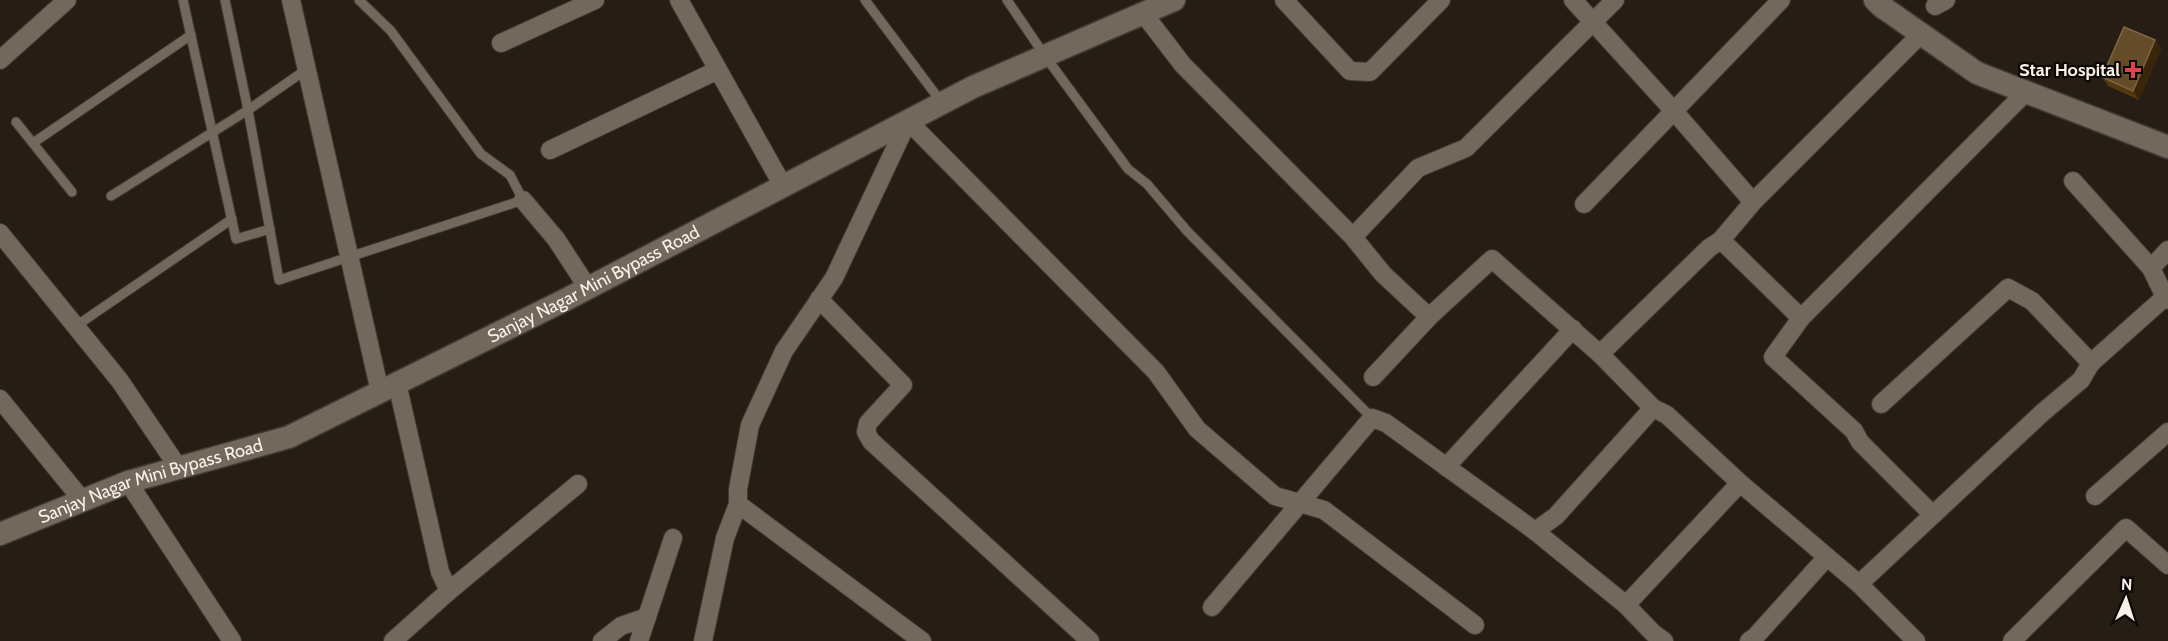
<svg xmlns="http://www.w3.org/2000/svg" width="2168" height="641" viewBox="0 0 2168 641" font-family="Cabin,sans-serif">
<style>
.lines{fill:none;stroke-linecap:round;stroke-linejoin:round}
.service-casing{stroke:#423a35;stroke-width:11}
.minor-casing{stroke:#423a35;stroke-width:20}
.tertiary-casing{stroke:#423a35;stroke-width:25}
.service{stroke:#72685c;stroke-width:9}
.minor{stroke:#72685c;stroke-width:18}
.tertiary{stroke:#72685c;stroke-width:22}
.wall{fill:#533810}
.shaded-wall{fill:#3a2508}
.building{fill:#654c28;stroke:#7c6646;stroke-width:1.5}
.health-dot{fill:#e0444e;stroke:#0c0805;stroke-width:2}
.labels{text-anchor:middle;stroke-width:4.5;stroke-linejoin:round;paint-order:stroke}
.poi-label{font-size:18px;font-weight:bold;fill:#f7f1ea;stroke:#0c0805;text-anchor:end}
.street-label{font-size:18px;fill:#f7f1ea;stroke:#0c0805}
</style>
<rect width="100%" height="100%" fill="#261d14"/>
<g class="lines">
<defs>
<g id="service">
<polyline points="183,0 236,239 270,229"/>
<polyline points="225,0 248,110 279,280 523,200 510,175 481,154 391,31 359,0"/>
<polyline points="865,0 942,103"/>
<polyline points="1007,0 1045,56 1128,169 1147,184 1187,231 1372,418"/>
<polyline points="16,122 72,192"/>
<polyline points="33,143 191,35"/>
<polyline points="111,196 248,110 307,69"/>
<polyline points="76,326 232,219"/>
</g>
<g id="minor">
<polyline points="291,0 380,392"/>
<polyline points="679,0 783,186"/>
<polyline points="1284,0 1350,71 1370,72 1441,0"/>
<polyline points="1573,0 1673,110 1753,202"/>
<polyline points="1935,6 1946,0"/>
<polyline points="1143,13 1183,65 1353,237 1383,274 1429,317"/>
<polyline points="501,43 595,0"/>
<polyline points="0,60 67,0"/>
<polyline points="550,150 718,70"/>
<polyline points="2073,181 2151,268"/>
<polyline points="523,200 556,239 588,288"/>
<polyline points="1584,204 1781,0"/>
<polyline points="0,233 120,381 178,467"/>
<polyline points="1353,237 1418,168 1466,148 1615,0"/>
<polyline points="1721,240 1801,318"/>
<polyline points="2168,250 2151,268 2165,297 2168,300"/>
<polyline points="819,299 903,385 868,423 866,432 871,441 1090,641"/>
<polyline points="1600,354 1709,248 1721,240 1753,202 1921,34"/>
<polyline points="2091,363 2165,297"/>
<polyline points="1373,377 1429,317 1492,259 1600,354 1653,408"/>
<polyline points="397,383 440,572 449,591"/>
<polyline points="0,399 83,501"/>
<polyline points="1446,467 1573,329"/>
<polyline points="128,482 232,641"/>
<polyline points="2095,496 2168,432"/>
<polyline points="738,504 922,641"/>
<polyline points="1933,515 1860,442 1854,431 1773,357 1801,318 2026,92"/>
<polyline points="1535,531 1556,516 1653,408 1667,415 1740,483 1859,584 1916,641"/>
<polyline points="1859,584 2042,413 2081,380 2091,363 2032,301 2008,288 1881,404"/>
<polyline points="1626,605 1740,483"/>
<polyline points="1212,607 1372,418 1386,423 1535,531 1626,605 1653,633 1664,641"/>
<polyline points="393,641 449,591 578,484"/>
<polyline points="602,641 621,626 647,617"/>
<polyline points="639,641 673,538"/>
<polyline points="703,641 725,538 738,504 738,489 750,425 784,351 834,278 908,121 1156,372 1197,429 1275,496 1324,510 1475,625"/>
<polyline points="1749,641 1755,637 1827,557"/>
<polyline points="2012,641 2126,528 2168,565"/>
</g>
<g id="tertiary">
<polyline points="1875,0 1881,6 1977,73 2168,147"/>
<path id="s1" d="M0,534L128,482L289,437L565,300L973,87L1174,0"/>
</g>
</defs>
<use href="#service" class="service-casing"/>
<use href="#minor" class="minor-casing"/>
<use href="#tertiary" class="tertiary-casing"/>
<use href="#service" class="service"/>
<use href="#minor" class="minor"/>
<use href="#tertiary" class="tertiary"/>
</g>
<polygon class="wall" points="2155,40 2161,49 2139,100 2108,86 2102,77"/>
<polygon class="shaded-wall" points="2155,40 2161,49 2139,100 2133,91"/>
<polygon class="building" points="2124,27 2155,40 2133,91 2102,77"/>
<path class="health-dot" d="M2130 61h6v6h6v6h-6v6h-6v-6h-6v-6h6z"/>
<g class="labels">
<g class="poi-label">
<text x="2120" y="76">Star Hospital</text>
</g>
<g class="street-label">
<text dy="6" stroke="none"><textPath href="#s1" startOffset="646">Sanjay Nagar Mini Bypass Road</textPath></text>
<text dy="6" stroke="none"><textPath href="#s1" startOffset="160">Sanjay Nagar Mini Bypass Road</textPath></text>
</g>
</g>
<g transform="translate(2126 599) rotate(3)" stroke="#0c0805" stroke-width="4.5" paint-order="stroke">
<path d="M0-4.5L10 22L0 15L-10 22Z" fill="#f7f1ea"/>
<text y="-9" font-size="16" font-weight="bold" text-anchor="middle" fill="#f7f1ea">N</text>
</g>
</svg>
